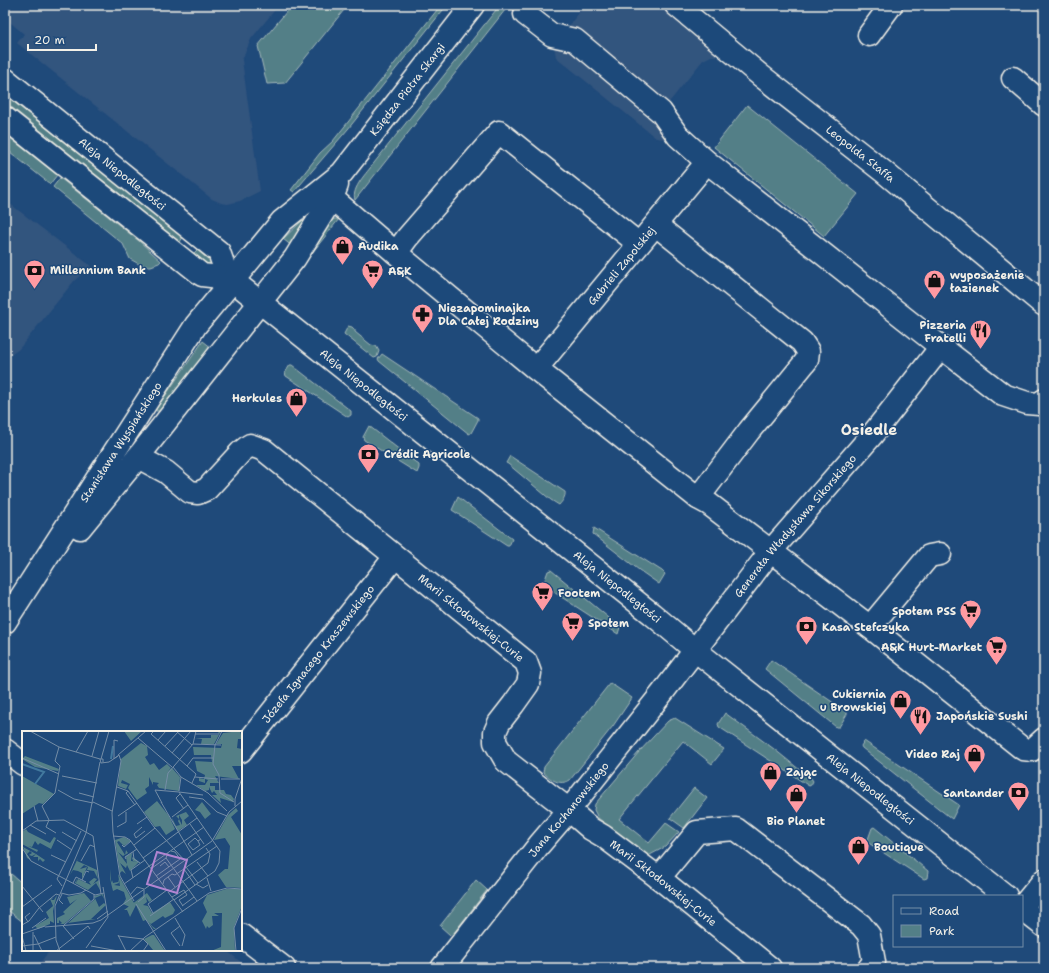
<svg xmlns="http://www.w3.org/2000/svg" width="1049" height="973" viewBox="0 0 1049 973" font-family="'Shantell Sans',sans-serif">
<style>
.built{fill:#33547e}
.green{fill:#537f87;stroke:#a4b8b8}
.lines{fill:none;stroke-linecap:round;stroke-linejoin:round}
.minor-casing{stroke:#f4f1e8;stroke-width:25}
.minor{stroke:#1f4a7a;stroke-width:22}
.labels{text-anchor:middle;stroke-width:3;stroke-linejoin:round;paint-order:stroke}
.street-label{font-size:11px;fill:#f4f1e8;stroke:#1f4a7a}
.poi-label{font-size:11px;font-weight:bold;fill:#f4f1e8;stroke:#1f4a7a;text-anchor:start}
.district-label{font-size:15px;font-weight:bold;fill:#f4f1e8;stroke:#1f4a7a}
.inset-river{fill:none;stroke:#42799e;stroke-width:2}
.inset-road{fill:none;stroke:#748da6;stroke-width:1}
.view{fill:#b185d1;fill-opacity:0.15;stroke:#b185d1;stroke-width:2}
.inset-edge{fill:none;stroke:#f4f1e8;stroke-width:2}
</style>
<rect width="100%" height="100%" fill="#1f4a7a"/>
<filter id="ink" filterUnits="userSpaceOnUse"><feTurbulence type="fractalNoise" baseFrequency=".025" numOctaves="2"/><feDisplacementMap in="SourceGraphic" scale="8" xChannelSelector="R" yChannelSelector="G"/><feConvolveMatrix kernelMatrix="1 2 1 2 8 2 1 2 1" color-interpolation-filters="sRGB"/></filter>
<g filter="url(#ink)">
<g class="built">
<polygon points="5,5 279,5 251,39 242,60 260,191 240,201 228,204 221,203 212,199 17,43 24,34 5,18"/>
<polygon points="585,5 660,5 723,56 711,56 703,60 666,106 678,120 664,139 656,138 556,57 554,45"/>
<polygon points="5,200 91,266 74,281 19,349 5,359"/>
<polygon points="50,950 226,950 248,968 36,968"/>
</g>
<g class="green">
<polygon points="292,5 348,5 285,83 267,84 258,46"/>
<polygon points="441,5 447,5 348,129 294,192 291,190 320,153 333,141"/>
<path d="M500,5H509L355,200C351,188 367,173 374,163Z"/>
<polygon points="5,95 183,237 180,242 5,102"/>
<polygon points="747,105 858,194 824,236 714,147"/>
<polygon points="5,134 57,175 50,184 5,148"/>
<polygon points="60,178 139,241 161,261 159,263 151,266 146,266 139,264 130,259 123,244 53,187"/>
<polygon points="334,219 339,219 308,258 330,221"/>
<polygon points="303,220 305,222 293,247 283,239"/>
<polygon points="197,250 221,270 220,275 193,254"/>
<polygon points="348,326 352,327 355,330 355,332 371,345 376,346 379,351 377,357 374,358 344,334"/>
<polygon points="203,341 212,348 159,411 156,411 156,409"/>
<polygon points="382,354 478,418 478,420 471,433 469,434 379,361 378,359"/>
<polygon points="290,365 292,365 351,411 351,415 348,417 286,376 285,373"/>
<polygon points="369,426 419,465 419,468 417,473 364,440 363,437"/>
<path d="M510,456L565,492C566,496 562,502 559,505L551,500L508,464L506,463Z"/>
<polygon points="458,497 512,539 509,546 507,546 452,510"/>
<polygon points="594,528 662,571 665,574 659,584 639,570 593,534"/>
<polygon points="551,570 620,627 618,634 543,585 548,571"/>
<polygon points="771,660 847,712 847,714 839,727 836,727 765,669"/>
<path d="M610,683L632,698L613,726L570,780C560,786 551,780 543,772L544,767Z"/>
<polygon points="725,713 774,749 806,775 807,777 811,778 813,781 811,785 809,786 719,727 718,724"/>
<polygon points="675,718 724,749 712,764 683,741 619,819 649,843 666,823 679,832 665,847 648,856 646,855 598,818 594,810 595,804 639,752 668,721"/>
<polygon points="864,741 959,805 952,819 862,748 861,746"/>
<polygon points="694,788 707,798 684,828 670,818"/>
<polygon points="874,827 928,871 927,878 924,879 867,842 872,828"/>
<polygon points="5,869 23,884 23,922 5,908"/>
<polygon points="476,880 487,890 453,934 450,935 440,926"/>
</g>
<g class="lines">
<defs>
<g id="minor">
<path id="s1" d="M676,5L760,75L884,172L1044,305"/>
<polyline points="525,14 552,35 575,40 661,112 678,136 707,162 941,347"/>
<polyline points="869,35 891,5"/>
<polyline points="1013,78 1044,105"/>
<path id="s2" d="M5,79L219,252L228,278"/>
<path id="s3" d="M5,118L202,275L228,278L232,280L652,614L695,650L1006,896"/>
<polyline points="332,198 396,253 536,369 698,498 709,504 870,627 1023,749 1032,750 1044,739"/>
<polyline points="656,225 802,342 808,351 807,360 749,431 698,498"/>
<polyline points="396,253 407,238 499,132 639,244"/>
<path id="s4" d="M536,369L707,162"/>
<path id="s5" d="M138,457L166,472L190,492L198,493L207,489L241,452L250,445L264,450L526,662L530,673L528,684L513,705L499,723L495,732V742L506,761L569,810L591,829L603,836L659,878L770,968"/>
<polyline points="80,528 138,457 295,258 332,198 337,185"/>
<path id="s6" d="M5,622L196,325L282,221L342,173L473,5"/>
<polyline points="870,627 929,556 940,554"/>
<polyline points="5,750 23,764"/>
<path id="s7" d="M241,751L395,557"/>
<polyline points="659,878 697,832 736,829 861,925 869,935 874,962 869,968"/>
<polyline points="1022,907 1044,880"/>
<polyline points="1022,909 1044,926"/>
<polyline points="241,935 284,968"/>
<path id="s8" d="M442,968L539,845L569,810L663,692L770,552L872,435L941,347L1003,395L1027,403L1039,404L1044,400"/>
</g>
</defs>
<use href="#minor" class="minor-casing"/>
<use href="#minor" class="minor"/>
</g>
</g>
<defs>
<symbol id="shop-pin" viewBox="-11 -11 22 30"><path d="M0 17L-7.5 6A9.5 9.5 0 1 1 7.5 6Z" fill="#ff9aa2" stroke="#1f4a7a"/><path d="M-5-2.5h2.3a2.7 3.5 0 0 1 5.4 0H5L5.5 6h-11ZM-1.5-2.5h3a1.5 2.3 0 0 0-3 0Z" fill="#111"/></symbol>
<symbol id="bank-pin" viewBox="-11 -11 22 30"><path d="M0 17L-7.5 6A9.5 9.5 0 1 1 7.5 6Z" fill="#ff9aa2" stroke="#1f4a7a"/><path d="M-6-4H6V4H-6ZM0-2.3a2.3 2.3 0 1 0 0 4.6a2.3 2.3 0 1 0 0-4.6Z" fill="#111"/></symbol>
<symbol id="supermarket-pin" viewBox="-11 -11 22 30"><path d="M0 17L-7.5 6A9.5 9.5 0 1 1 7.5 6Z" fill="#ff9aa2" stroke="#1f4a7a"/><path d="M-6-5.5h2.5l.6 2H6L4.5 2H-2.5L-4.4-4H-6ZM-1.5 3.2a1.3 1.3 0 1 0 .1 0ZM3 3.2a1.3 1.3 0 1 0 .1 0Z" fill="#111"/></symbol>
<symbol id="pharmacy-pin" viewBox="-11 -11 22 30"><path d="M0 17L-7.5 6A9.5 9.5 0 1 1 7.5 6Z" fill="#ff9aa2" stroke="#1f4a7a"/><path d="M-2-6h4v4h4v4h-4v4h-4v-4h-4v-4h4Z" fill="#111"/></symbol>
<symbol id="restaurant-pin" viewBox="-11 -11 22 30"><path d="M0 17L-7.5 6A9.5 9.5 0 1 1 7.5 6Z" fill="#ff9aa2" stroke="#1f4a7a"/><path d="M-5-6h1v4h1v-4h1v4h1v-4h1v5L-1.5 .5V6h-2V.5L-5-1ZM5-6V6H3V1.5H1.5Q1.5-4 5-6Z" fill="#111"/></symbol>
</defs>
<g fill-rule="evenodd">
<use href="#shop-pin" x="330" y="234" width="25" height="34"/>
<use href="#bank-pin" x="22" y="258" width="25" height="34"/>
<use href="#supermarket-pin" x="360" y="258" width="25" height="34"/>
<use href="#shop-pin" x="922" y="268" width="25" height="34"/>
<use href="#pharmacy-pin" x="410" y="302" width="25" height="34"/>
<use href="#restaurant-pin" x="968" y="318" width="25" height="34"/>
<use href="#shop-pin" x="284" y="386" width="25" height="34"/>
<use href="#bank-pin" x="356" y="442" width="25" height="34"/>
<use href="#supermarket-pin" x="530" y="580" width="25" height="34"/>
<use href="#supermarket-pin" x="958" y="598" width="25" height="34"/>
<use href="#supermarket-pin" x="560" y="610" width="25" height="34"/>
<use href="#bank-pin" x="794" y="614" width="25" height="34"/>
<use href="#supermarket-pin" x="984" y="634" width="25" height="34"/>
<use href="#shop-pin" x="888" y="688" width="25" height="34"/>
<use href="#restaurant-pin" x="908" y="704" width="25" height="34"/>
<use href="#shop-pin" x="962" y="742" width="25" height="34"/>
<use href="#shop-pin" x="758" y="760" width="25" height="34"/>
<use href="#bank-pin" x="1006" y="780" width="25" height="34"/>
<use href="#shop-pin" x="784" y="782" width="25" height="34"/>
<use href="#shop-pin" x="846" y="834" width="25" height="34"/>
</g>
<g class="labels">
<g class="street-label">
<text dy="4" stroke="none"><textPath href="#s6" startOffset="671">Księdza Piotra Skargi</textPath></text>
<text dy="4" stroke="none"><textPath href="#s1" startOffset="237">Leopolda Staffa</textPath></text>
<text dy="4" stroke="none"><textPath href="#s2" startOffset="151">Aleja Niepodległości</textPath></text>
<text dy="4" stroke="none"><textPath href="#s4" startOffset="134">Gabrieli Zapolskiej</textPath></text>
<text dy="4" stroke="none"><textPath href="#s3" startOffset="451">Aleja Niepodległości</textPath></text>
<text dy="4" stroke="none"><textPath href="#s6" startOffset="214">Stanisława Wyspiańskiego</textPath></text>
<text dy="4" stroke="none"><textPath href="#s8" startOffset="566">Generała Władysława Sikorskiego</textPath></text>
<text dy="4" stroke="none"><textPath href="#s3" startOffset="775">Aleja Niepodległości</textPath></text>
<text dy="4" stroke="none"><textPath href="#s5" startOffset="424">Marii Skłodowskiej-Curie</textPath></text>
<text dy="4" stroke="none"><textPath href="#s7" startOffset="124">Józefa Ignacego Kraszewskiego</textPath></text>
<text dy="4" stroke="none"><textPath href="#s3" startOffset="1099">Aleja Niepodległości</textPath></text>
<text dy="4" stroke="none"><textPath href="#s8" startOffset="203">Jana Kochanowskiego</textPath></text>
<text dy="4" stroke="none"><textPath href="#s5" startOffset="807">Marii Skłodowskiej-Curie</textPath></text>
</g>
<g class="poi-label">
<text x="358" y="250">Audika</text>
<text x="50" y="274">Millennium Bank</text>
<text x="388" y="275">A&amp;K</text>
<text x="950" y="279">wyposażenie<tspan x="950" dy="13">łazienek</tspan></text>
<text x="438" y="312">Niezapominajka<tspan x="438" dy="13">Dla Całej Rodziny</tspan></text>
<text x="966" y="329" text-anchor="end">Pizzeria<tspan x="966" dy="13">Fratelli</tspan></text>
<text x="282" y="402" text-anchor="end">Herkules</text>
<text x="384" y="458">Crédit Agricole</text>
<text x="558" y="597">Footem</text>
<text x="956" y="615" text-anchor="end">Społem PSS</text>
<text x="588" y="627">Społem</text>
<text x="822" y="631">Kasa Stefczyka</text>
<text x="982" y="651" text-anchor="end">A&amp;K Hurt-Market</text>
<text x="886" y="698" text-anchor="end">Cukiernia<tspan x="886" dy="13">u Browskiej</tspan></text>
<text x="936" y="720">Japońskie Sushi</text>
<text x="960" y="758" text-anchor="end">Video Raj</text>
<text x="786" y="776">Zając</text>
<text x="1004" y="797" text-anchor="end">Santander</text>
<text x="796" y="825" text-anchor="middle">Bio Planet</text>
<text x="874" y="851">Boutique</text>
</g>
<g class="district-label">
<text x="869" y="435">Osiedle</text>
</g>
</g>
<g transform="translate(22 731)">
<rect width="220" height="220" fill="#1f4a7a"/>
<path d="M102,0H120L109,10ZM196,0H199L192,13H179L180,8L173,7H189V4H197ZM218,0L220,8H216L215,17L220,18V35H210L217,48L193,45L197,52H188V55H193V59H202L204,63L209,64L212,68L211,71L198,67L199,72L190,64H195L192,60L190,62L187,56V59L183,60L174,54H183L186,49L183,48V52L177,50V47L182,48L183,44L175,40L173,30L190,31L189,24H172L171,16L199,17L200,13H194L201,2ZM119,12L125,15L126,24L123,26L128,34L132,32L137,39L145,33L149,37L146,40L150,37L158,46L157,60L137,57L135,54L137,52L131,51V54H133H131L127,46V55L123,58L125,62L115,69L106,57L108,53L100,49L99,52L106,54L104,58L96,55L99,28ZM3,25L37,38L36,40L13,36L0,28ZM0,45L32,63L21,73L17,72L0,83ZM135,70L147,85L153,98L144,104L138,95L133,96L122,81ZM180,71L189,83L183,88L178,81L173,79ZM214,77L216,80L209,86L220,104V157L204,156L196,144L203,138H206L208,115L203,107L192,109L206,84ZM164,81L167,85L162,89L165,94L156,100L151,92L150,87L154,95L158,94L156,90L157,88L160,94V89L157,84V88L154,85ZM4,98L6,101L28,112L32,106L34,107L29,118L18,112L16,114L13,110L10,116L6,115L16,119L14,123L23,129L21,131L18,128L16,130V126H11L14,123L10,125L7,124L10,122L8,120L5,123L9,129L5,127L1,116L14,123L15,121L0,113V101ZM102,106L109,110L102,115L97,110L95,111L103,124L104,119L106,122L101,125L96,121L105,133L104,125L110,122L109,130L116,131L111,130L110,127L111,126L117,131L108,140L105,134L104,137L98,132L104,143L100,140L98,142L93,109ZM56,127L55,130L75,139L76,148L72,140L65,139L66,136L62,134L58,138L65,136L60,148V142L56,140L51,139L48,144ZM88,138L89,152L90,149L91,152L96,151V148L97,152L92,154L98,155L96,143L112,172L108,176L101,173L104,168L102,161L95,158L91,160L88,148ZM55,147L54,152L56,148L69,154L67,151L72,147L75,148L71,153L77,149L78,159L74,152L66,159L62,157L53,152ZM204,158H220V175L212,196L213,220H189L199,216L200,182H192L197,185H190L191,194L187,197L185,195L184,198L180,190L185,181L181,172L185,164ZM62,162L69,170L42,193H38L40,192L37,189V192H35V187L43,183L41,181L55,168L48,173L45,166ZM125,162L130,169L127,171L124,166L125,171L121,174L126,175L130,182L148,171L153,179L151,183L143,187L141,185L129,193L127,191L130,195L134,198H132L124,189L121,190L114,174L108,186L105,179H102ZM81,163L82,168L80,164L73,167L77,176L82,172L84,174L69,188H74L46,192L73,168L72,165ZM35,164L31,180L32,192L28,190V193L16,198L13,195L27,187L24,181L31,175L28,168L31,167L29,169H32ZM130,204H132L143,220L131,219L122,208Z" fill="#537f87"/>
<path class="inset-river" d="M89,28L91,15M0,33L22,41L13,53"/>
<path class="inset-road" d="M8,0L37,16L78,28M132,0L129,3L174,43L170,52M154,0L170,14M200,0L193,14L191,33L197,44L198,62L212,71M173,3H197M116,7L150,36M136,9L144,0M171,13L199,14M143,15L157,0M54,21L66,0M150,22L169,0M96,24L124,0M70,25L77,0M0,27L37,43M93,27L97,24L99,30L90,82L91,101L98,145L112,170M79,28L87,0M92,28V9L96,10M81,31V28H78L79,32L87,31L96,25M165,35L171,27H191M151,36L159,46M40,45L75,52M159,46L186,62L205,80M173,46L196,48M199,48H218M95,56L106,60L132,96L163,130M36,59L52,68L71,72M133,59L157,61L198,120L197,132L193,140L152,169M133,59L140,72M143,59L146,42L171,13L174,0M106,60L104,62L113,74M157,60L159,46M157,61L181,64M57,62L72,66M158,63L154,67L162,78M167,66L181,68L195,81L205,85M71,71L90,80M139,71L170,124M12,75L16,90M213,75V68L220,47M96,85L115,72M150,86L166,74M27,89L20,75L33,62L38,35L33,30L37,16M27,89L24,96L34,102M115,93L125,86M168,93L182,113M8,94L24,103M95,96L104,91V81M120,96L112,103L114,107L123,100M0,100L14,90L42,89L71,105L79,163M40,101L55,110M91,105L103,106L108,109L144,158M35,109L50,119M176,110L178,114L171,119L166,113L173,107L176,110L179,108M100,114L102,116L109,110M112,114L133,97M0,117L9,130L73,164L82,162M111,121L112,128L118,132M146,122L144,127L175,170M29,124L44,131M121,127L175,87M104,128L103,126L115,118M59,130L68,114L73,116M175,131L186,145M138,135L143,131L147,136M164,136L176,152M130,137L144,127M162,138L173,154M134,145L158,128L153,121L149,120M146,146L153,156M111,147L109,139L123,129M185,147L189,160M60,149L64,140L67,141M51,152L54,146L64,151M102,153L182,96M141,153L142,149L150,143L153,144L195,115M174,153L181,157L186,154M0,155L21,181M40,155L35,148L59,100M146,161L161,181M147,161L186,132L188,123L184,117M39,162L47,164L59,162L64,159M40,163L37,169L41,173M108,164L115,156L122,158M150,166L162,159L165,164L157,169L161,175M116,171L122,166V159M114,173L144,220M160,175L172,166M0,176L30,154M131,182L126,173L145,159M128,185L152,168M153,187L163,204L160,215M75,188L86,180M6,191L3,186L8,182M0,194L7,190L17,177L34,163L37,164M42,194L72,168V163M41,195L52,208M158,195L149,202L158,215M23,196L71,192L79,189L190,110L207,81L220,70M10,197L24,187M11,201V220M0,203L23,195M12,204L20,220M96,204L104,220M0,205L4,220M96,205L121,208L126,213L121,220M0,215L16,213L34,206M69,215L96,220M64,217L86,186L81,156M34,220L66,195L68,198M38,220L34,209L33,175L64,102L78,31M108,220L123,206L187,162L205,157L220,158M214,220L212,197L220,177"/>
<path class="view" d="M135,121L165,129L155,162L125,153Z"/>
<rect width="220" height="220" class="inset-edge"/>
</g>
<rect width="1049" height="973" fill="none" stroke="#1f4a7a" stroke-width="20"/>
<rect x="10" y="10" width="1029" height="953" fill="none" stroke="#f4f1e8" stroke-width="1.5" filter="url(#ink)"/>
<rect x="893" y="895" width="130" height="52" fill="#1f4a7a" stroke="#748da6"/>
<rect x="901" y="908" width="20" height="6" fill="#1f4a7a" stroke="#748da6"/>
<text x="929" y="915" font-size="12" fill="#f4f1e8">Road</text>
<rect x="901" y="925" width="20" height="12" fill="#537f87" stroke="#748da6"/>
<text x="929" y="935" font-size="12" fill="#f4f1e8">Park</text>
<path d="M28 44v6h68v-6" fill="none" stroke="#f4f1e8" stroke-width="2"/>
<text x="34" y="44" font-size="12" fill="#f4f1e8" stroke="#1f4a7a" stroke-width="3" paint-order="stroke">20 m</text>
</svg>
